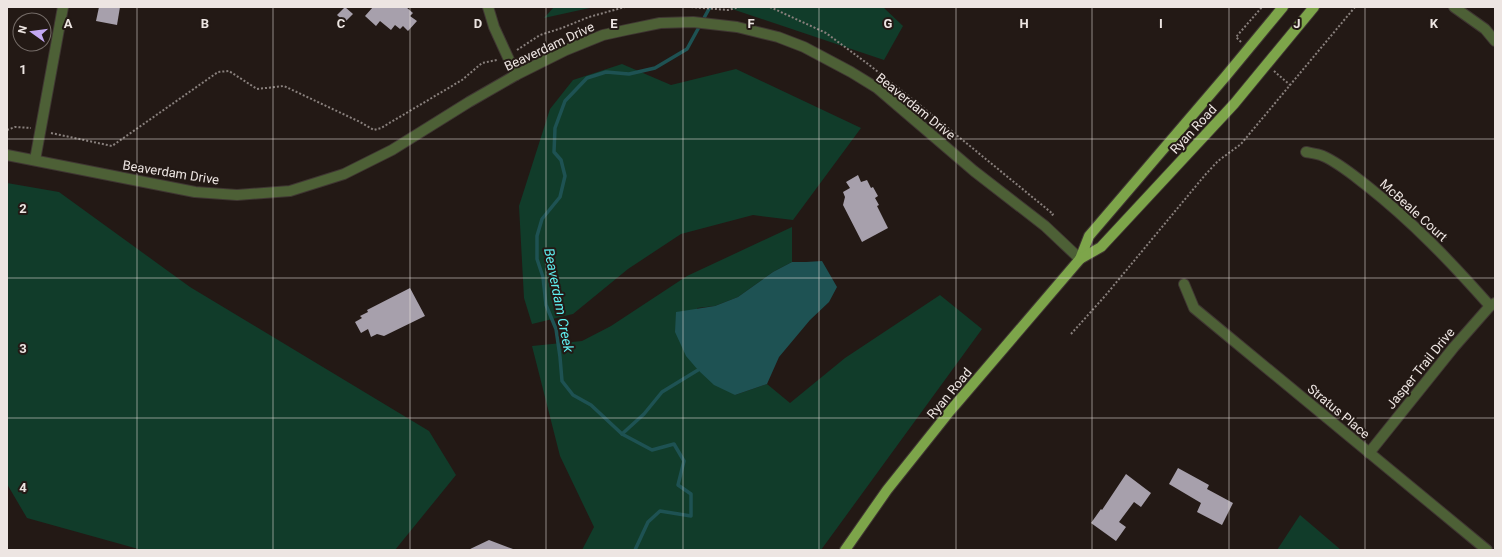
<svg xmlns="http://www.w3.org/2000/svg" width="1502" height="557" viewBox="0 0 1502 557" font-family="Roboto,sans-serif">
<style>
.green{fill:#113c2a}
.water{fill:#1e5253}
.lines{fill:none;stroke-linecap:round;stroke-linejoin:round}
.stream{stroke:#1e5253;stroke-width:3.5}
.building{fill:#a7a0ac}
.minor-casing{stroke:#3f3632;stroke-width:12}
.major-casing{stroke:#3f3632;stroke-width:12}
.path{stroke:#89807d;stroke-width:2;stroke-dasharray:2 2;stroke-linecap:butt}
.minor{stroke:#4d6036;stroke-width:10}
.major{stroke:#7da54a;stroke-width:10}
.grid{fill:none;stroke:#ede5e2;stroke-width:1;stroke-opacity:0.55}
.labels{text-anchor:middle;stroke-width:4;stroke-linejoin:round;paint-order:stroke}
.street-label{font-size:13px;fill:#ede5e2;stroke:#231915}
.water-label{font-size:14px;font-style:italic;fill:#5feeef;stroke:#231915}
.grid-label{font-size:13px;text-anchor:middle;font-weight:bold;fill:#ede5e2;stroke:#231915;stroke-width:4;stroke-linejoin:round;paint-order:stroke}
</style>
<rect width="100%" height="100%" fill="#231915"/>
<g class="green">
<polygon points="554,7 594,7 544,18"/>
<polygon points="726,7 883,7 903,26 884,60"/>
<polygon points="622,64 671,85 736,69 861,128 793,220 753,215 681,234 628,269 573,314 532,324 524,298 519,206 550,109 573,80"/>
<polygon points="7,183 59,192 190,287 429,431 456,475 395,550 142,550 27,518 7,484"/>
<polygon points="792,227 792,262 773,272 738,297 715,306 697,308 735,395 767,384 790,403 845,358 940,295 982,329 821,550 582,550 594,527 560,456 532,346 582,341 611,326 687,276"/>
<polygon points="1300,515 1341,550 1277,550"/>
</g>
<polygon class="water" points="822,261 837,287 829,302 810,320 779,357 767,384 735,395 714,385 698,370 686,356 675,332 676,312 715,306 738,297 773,272 792,262 806,262"/>
<g class="lines">
<g class="stream">
<polyline points="622,434 644,414 662,392 698,370"/>
<polyline points="635,550 648,522 660,511 691,516 691,494 678,485 684,461 674,444 652,450 622,434 591,405 573,395 562,381 560,357 556,329 546,305 543,277 537,259 537,236 542,219 560,197 565,176 561,160 554,152 555,128 565,101 587,78 606,72 629,74 655,68 687,49 710,7"/>
</g>
</g>
<g class="building">
<polygon points="99,7 120,7 117,25 96,21"/>
<polygon points="345,7 353,14 345,22 337,15"/>
<polygon points="373,7 406,7 413,13 410,16 417,21 408,31 403,26 400,29 395,25 391,30 380,21 376,26 365,16"/>
<polygon points="858,175 861,182 867,180 871,188 873,187 878,196 875,198 879,205 877,206 888,228 862,242 843,205 845,197 843,192 850,188 846,182"/>
<polygon points="410,288 425,316 384,336 377,334 371,337 368,329 361,333 355,322 362,318 360,316 368,312 367,310"/>
<polygon points="1178,468 1209,485 1207,489 1233,503 1222,525 1197,512 1201,503 1169,484"/>
<polygon points="1126,474 1151,493 1141,507 1134,502 1119,522 1126,527 1116,541 1091,523 1101,509 1102,510"/>
<polygon points="489,540 513,549 513,550 468,550"/>
</g>
<g class="lines">
<defs>
<g id="minor">
<polyline points="488,7 494,27 516,75"/>
<polyline points="1454,7 1485,29 1495,41"/>
<path d="M1306,152C1311,153 1318,154 1323,156C1339,163 1353,175 1366,185C1413,222 1451,262 1490,306"/>
<polyline points="7,155 195,192 237,195 290,191 344,174 392,150 469,102 516,75 566,50 603,35 626,30 660,23 693,22 737,27 778,37 804,47 851,72 877,88 974,171 1045,226 1080,259"/>
<polyline points="35,160 63,7"/>
<polyline points="1184,284 1194,308 1487,550"/>
<polyline points="1369,453 1454,347 1490,306 1495,303"/>
</g>
<g id="major">
<polyline points="1080,259 1089,236 1225,77 1283,7"/>
<polyline points="845,550 887,490 950,411 1080,259 1101,247 1234,104 1314,7"/>
</g>
</defs>
<use href="#minor" class="minor-casing"/>
<use href="#major" class="major-casing"/>
<g class="path">
<polyline points="691,7 728,10 740,7"/>
<polyline points="770,7 826,33 868,64 921,106 1053,214 1051,217"/>
<polyline points="1241,42 1236,37 1262,7"/>
<polyline points="517,50 540,35 562,28 589,17 625,7"/>
<polyline points="1274,71 1290,85"/>
<polyline points="7,130 15,127 31,128"/>
<polyline points="51,133 112,146 218,72 229,71 257,89 284,86 360,122 374,130 381,128 462,80 482,63 497,60"/>
<polyline points="1071,334 1105,296 1205,175 1218,161 1241,144 1355,7"/>
</g>
<use href="#minor" class="minor"/>
<use href="#major" class="major"/>
</g>
<path class="grid" d="M137,7V550M273,7V550M410,7V550M546,7V550M683,7V550M819,7V550M956,7V550M1092,7V550M1229,7V550M1365,7V550M7,139H1495M7,278H1495M7,418H1495"/>
<g class="labels">
<g class="street-label">
<text transform="translate(549 46) rotate(-25)" y="5">Beaverdam Drive</text>
<text transform="translate(916 106) rotate(39)" y="5">Beaverdam Drive</text>
<text transform="translate(1193 129) rotate(-47)" y="5">Ryan Road</text>
<text transform="translate(171 172) rotate(9)" y="5">Beaverdam Drive</text>
<text transform="translate(1414 210) rotate(42)" y="5">McBeale Court</text>
<text transform="translate(1420 368) rotate(-51)" y="5">Jasper Trail Drive</text>
<text transform="translate(949 393) rotate(-50)" y="5">Ryan Road</text>
<text transform="translate(1339 411) rotate(40)" y="5">Stratus Place</text>
</g>
<g class="water-label">
<text transform="translate(559 300) rotate(79)" y="5">Beaverdam Creek</text>
</g>
</g>
<g class="grid-label">
<text x="68" y="28">A</text>
<text x="205" y="28">B</text>
<text x="341" y="28">C</text>
<text x="478" y="28">D</text>
<text x="614" y="28">E</text>
<text x="751" y="28">F</text>
<text x="888" y="28">G</text>
<text x="1024" y="28">H</text>
<text x="1161" y="28">I</text>
<text x="1297" y="28">J</text>
<text x="1434" y="28">K</text>
<text x="23" y="74">1</text>
<text x="23" y="213">2</text>
<text x="23" y="353">3</text>
<text x="23" y="492">4</text>
</g>
<rect width="1502" height="557" fill="none" stroke="#ede5e2" stroke-width="16"/>
<g transform="translate(32 32) rotate(284)"><circle r="19" fill="#231915" stroke="#746b67"/>
<path d="M0-3L7 15L0 10L-7 15Z" fill="#c2a7f2"/>
<text y="-6" font-size="11" font-weight="bold" text-anchor="middle" fill="#ede5e2">N</text>
</g>
</svg>
